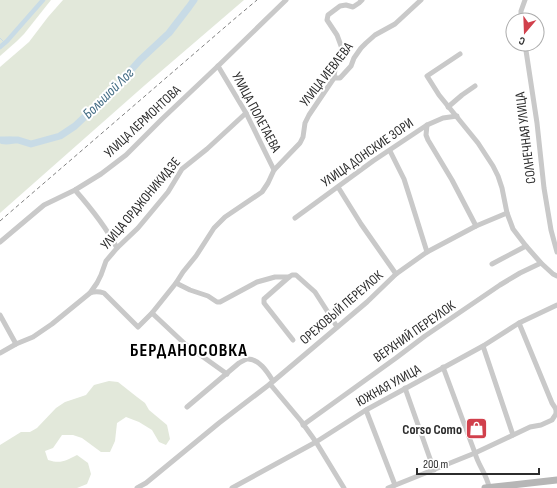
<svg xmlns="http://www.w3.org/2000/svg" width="557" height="488" viewBox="0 0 557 488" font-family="'Sofia Sans Condensed',sans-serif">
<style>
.green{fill:#e2e8da}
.water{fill:#c8dbe6}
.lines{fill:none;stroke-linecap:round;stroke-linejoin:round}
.stream{stroke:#c8dbe6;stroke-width:1}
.canal{stroke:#c8dbe6;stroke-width:4.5}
.river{stroke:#c8dbe6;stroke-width:7}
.minor{stroke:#c9c9c9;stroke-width:5}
.secondary{stroke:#b6b6b6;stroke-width:7}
.rail{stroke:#818181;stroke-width:1;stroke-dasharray:4 3;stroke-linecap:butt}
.labels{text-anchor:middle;stroke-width:4;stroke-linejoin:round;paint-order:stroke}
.street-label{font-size:14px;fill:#2c2c2c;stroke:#fff}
.poi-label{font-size:14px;font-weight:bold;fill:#2c2c2c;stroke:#fff;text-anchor:end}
.water-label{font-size:15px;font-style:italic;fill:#436c84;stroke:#fff}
.district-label{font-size:18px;font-weight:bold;letter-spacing:1px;fill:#000;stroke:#fff}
</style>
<rect width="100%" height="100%" fill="#fff"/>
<g class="green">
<polygon points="0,0 51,0 24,34 17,41 0,56"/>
<polygon points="63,0 244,0 145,85 0,213 0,67 29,42 48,17"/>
<path d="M109,381L118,382L137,397L145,403L149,410L167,425L170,439L166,445L159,442L152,430L139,422L126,417L117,423L115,441L110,452H101L82,438L73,435H62L53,448L45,451L48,460C61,464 65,461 77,455L88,463L91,474L87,484L77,488H0V445L21,432H30L37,428L56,408L65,402L86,395L94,385Z"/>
</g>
<path class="water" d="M0,137C7,137 16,135 21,141C14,144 8,145 1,144Z"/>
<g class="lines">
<polyline class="stream" points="0,38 5,43"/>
<polyline class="canal" points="0,47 7,41 43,0"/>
<polyline class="river" points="0,140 18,140 31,144 60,136 75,126 116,87 140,60 169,33 189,7 194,0"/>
<g class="minor">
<polyline points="521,20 521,11 525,0"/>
<polyline points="525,44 537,123 544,188 551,230 557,252"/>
<polyline points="460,54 427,76 439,95 478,143 493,166 498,176 502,188 507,213 513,229 526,246 541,263 553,274 557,276"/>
<polyline points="218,66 246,113 274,170"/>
<polyline points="334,78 335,69 343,51 337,35 327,20 328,15 340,6 346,5 353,7 359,3 362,0"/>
<polyline points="448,107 462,95 475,86"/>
<polyline points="427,125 426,135 428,140 452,180 476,226"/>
<polyline points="390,151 404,179 411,201 427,252"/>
<polyline points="338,187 361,224 396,274"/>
<path d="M75,190C90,207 106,227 117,248"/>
<polyline points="295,218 373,161 427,125 443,118 457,116"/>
<polyline points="0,242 44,205 75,190 101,174 126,155 162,119 218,66 286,0"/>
<polyline points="492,264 526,246"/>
<polyline points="176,283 190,290 208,296 217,302 220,302 257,282 275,277 289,277"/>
<path d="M90,293C95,291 98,291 104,293L138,327L152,313L176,283L183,272L196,256L214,228L225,217L262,192L268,183L274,170L300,143L303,137L305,123L309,115L334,78H340L351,66L354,58L361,48L366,43L375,35L395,24L421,0"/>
<polyline points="152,313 185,344 227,374"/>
<polyline points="0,315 16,344"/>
<polyline points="519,323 552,403 556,409"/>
<polyline points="293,340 264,303 264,299 289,277 292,275 296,275 315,292 331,317 337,327"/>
<polyline points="483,346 513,435"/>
<polyline points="0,353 16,344 33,337 52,324 90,293 97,283 101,275 106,261 117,248 138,228 168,192 182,169 207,149 246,113"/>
<path d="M443,367L475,453C478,465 487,475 489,487"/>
<polyline points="270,384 301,421 316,442 344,488"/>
<polyline points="405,388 434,470"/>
<path d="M187,407L239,363C241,362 244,360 247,359C259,358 268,373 273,381"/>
<polyline points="366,410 395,485"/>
<polyline points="303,425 396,358 425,336 500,285 520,273 541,263"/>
<polyline points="137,488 146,483 219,423 270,384 367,302 396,274 427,252 476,226 507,213"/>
<polyline points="232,488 316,442 366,410 483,346 519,323 557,305"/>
<polyline points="388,488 475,453 530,427 541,425 552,420 556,414 556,409 557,409"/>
</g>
<polyline class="secondary" points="485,488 557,480"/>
<polyline class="rail" points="0,221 232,21 257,0"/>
</g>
<defs>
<symbol id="shop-square" viewBox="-11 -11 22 22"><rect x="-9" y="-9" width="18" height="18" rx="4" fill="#d1404c" stroke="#fff"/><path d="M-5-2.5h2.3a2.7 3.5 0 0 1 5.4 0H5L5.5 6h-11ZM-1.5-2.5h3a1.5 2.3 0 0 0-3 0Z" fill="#fff"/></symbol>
</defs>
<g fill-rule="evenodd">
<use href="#shop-square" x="464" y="416" width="25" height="25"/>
</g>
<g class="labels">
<g class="street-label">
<text transform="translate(326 74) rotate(-52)" y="5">УЛИЦА ИЕВЛЕВА</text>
<text transform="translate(257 112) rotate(62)" y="5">УЛИЦА ПОЛЕТАЕВА</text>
<text transform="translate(142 121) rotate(-43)" y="5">УЛИЦА ЛЕРМОНТОВА</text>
<text transform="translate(525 138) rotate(-97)" y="5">СОЛНЕЧНАЯ УЛИЦА</text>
<text transform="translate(367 152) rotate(-35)" y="5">УЛИЦА ДОНСКИЕ ЗОРИ</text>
<text transform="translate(140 203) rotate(-50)" y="5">УЛИЦА ОРДЖОНИКИДЗЕ</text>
<text transform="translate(341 307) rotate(-41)" y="5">ОРЕХОВЫЙ ПЕРЕУЛОК</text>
<text transform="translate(414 331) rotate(-35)" y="5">ВЕРХНИЙ ПЕРЕУЛОК</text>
<text transform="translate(388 385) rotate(-29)" y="5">ЮЖНАЯ УЛИЦА</text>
</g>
<g class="poi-label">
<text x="462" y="434">Corso Como</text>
</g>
<g class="water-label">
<text transform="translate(108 93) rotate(-45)" y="5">Большой Лог</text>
</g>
<g class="district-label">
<text x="189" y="356">БЕРДАНОСОВКА</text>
</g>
</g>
<g transform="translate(525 32) rotate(199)"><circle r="19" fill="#ffffff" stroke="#ababab"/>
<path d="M0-3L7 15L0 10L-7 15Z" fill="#d1404c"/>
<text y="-6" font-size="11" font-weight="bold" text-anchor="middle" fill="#2c2c2c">С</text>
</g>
<path d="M417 468v6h122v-6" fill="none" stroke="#2c2c2c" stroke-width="2"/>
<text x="423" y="468" font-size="12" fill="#2c2c2c" stroke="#ffffff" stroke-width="3" paint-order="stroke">200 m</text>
</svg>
